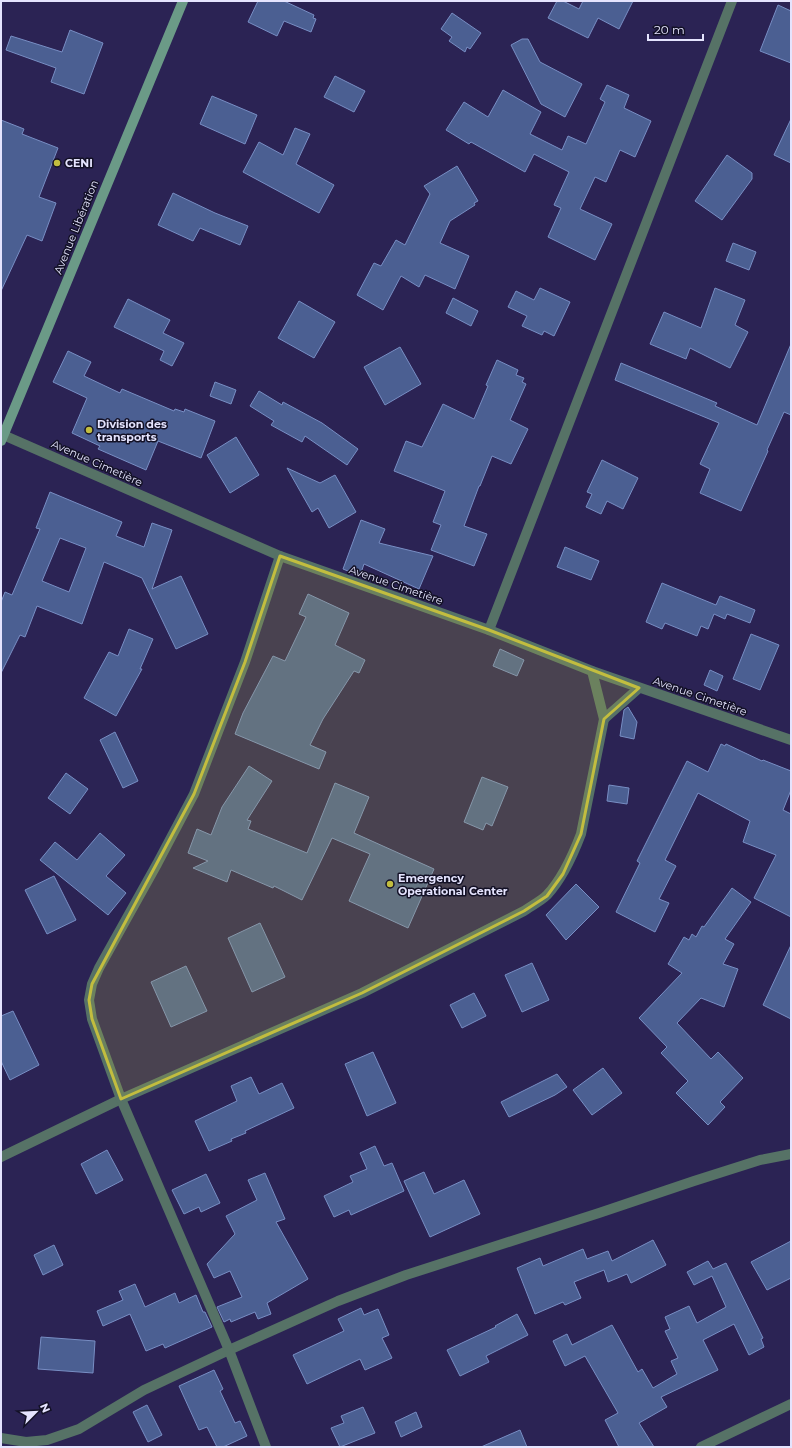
<svg xmlns="http://www.w3.org/2000/svg" width="792" height="1448" viewBox="0 0 792 1448" font-family="Montserrat,sans-serif">
<style>
.building{fill:#4b5f92;stroke:#788ec4;fill-rule:evenodd}
.lines{fill:none;stroke-linecap:round;stroke-linejoin:round}
.street{stroke:#567266;stroke-width:10}
.secondary{stroke:#6b9a87;stroke-width:10}
.marked{fill:#c2bd3f;fill-opacity:0.2;stroke:#c2bd3f;stroke-width:3;stroke-linejoin:round}
.poi-dot{fill:#c2bd3f;stroke:#131126;stroke-width:1.5}
.labels{text-anchor:middle;stroke-width:3;stroke-linejoin:round;paint-order:stroke}
.poi-label{font-size:11px;font-weight:bold;fill:#e5e4fe;stroke:#131126;text-anchor:start}
.street-label{font-size:11px;fill:#e5e4fe;stroke:#131126}
</style>
<rect width="100%" height="100%" fill="#2b2354"/>
<g class="building">
<polygon points="258,1 284,1 314,15 313,18 316,19 311,32 284,21 277,36 248,22"/>
<polygon points="557,1 563,1 579,9 583,1 633,1 619,29 598,18 588,38 548,18"/>
<polygon points="778,5 791,11 791,63 760,51"/>
<polygon points="452,13 481,33 470,49 467,47 465,52 449,41 452,37 441,29"/>
<polygon points="70,30 103,43 84,94 51,82 56,68 6,50 11,36 62,52"/>
<polygon points="522,39 528,39 540,62 582,84 565,117 541,104 511,45"/>
<polygon points="335,76 365,91 354,112 324,97"/>
<polygon points="607,85 629,95 624,108 651,121 635,157 620,150 606,182 595,177 580,209 612,224 595,260 548,237 561,208 554,205 569,172 534,154 525,172 471,142 469,144 446,130 464,102 488,117 503,90 541,112 530,134 562,150 568,136 586,144 605,102 600,99"/>
<polygon points="212,96 257,115 245,144 200,124"/>
<polygon points="791,119 791,163 774,155"/>
<polygon points="1,120 24,129 22,134 58,148 39,197 56,203 42,241 27,235 1,291"/>
<polygon points="295,128 310,134 296,164 334,185 319,213 243,172 259,142 283,155"/>
<polygon points="727,155 752,173 752,179 722,220 695,201"/>
<polygon points="457,166 478,201 474,203 475,205 450,221 440,243 469,256 455,289 425,275 419,287 401,276 383,310 357,295 374,263 381,266 396,240 405,245 430,194 424,186"/>
<polygon points="173,193 215,213 248,226 240,245 200,228 193,241 158,225"/>
<polygon points="733,243 756,252 749,270 726,261"/>
<polygon points="540,288 570,302 554,336 544,331 542,335 522,326 527,316 508,307 516,291 534,300"/>
<polygon points="715,288 745,300 735,325 748,332 730,368 690,348 686,359 650,344 664,312 701,328"/>
<polygon points="453,298 478,311 471,326 446,313"/>
<polygon points="128,299 170,320 163,333 184,343 172,366 160,360 164,351 114,327"/>
<polygon points="299,301 335,322 314,358 278,338"/>
<polygon points="791,344 791,415 784,412 767,450 768,451 741,511 700,493 710,469 700,464 719,423 615,380 621,363 717,403 715,406 757,425"/>
<polygon points="400,347 421,384 385,405 364,367"/>
<polygon points="68,351 91,362 84,376 120,393 122,389 174,411 175,409 184,412 185,409 215,421 201,458 158,441 146,470 98,449 100,446 72,433 87,398 53,382"/>
<polygon points="497,360 518,370 516,375 524,378 522,382 526,384 510,420 528,429 511,464 492,456 480,486 479,486 464,526 487,534 474,566 431,550 441,525 433,522 445,491 394,471 406,441 422,447 443,404 474,419 488,386 486,385"/>
<polygon points="215,382 236,390 231,404 210,396"/>
<polygon points="259,391 282,405 283,402 322,423 358,449 347,465 305,436 302,442 271,425 274,421 250,406"/>
<polygon points="236,437 259,475 230,493 207,455"/>
<polygon points="602,460 638,478 623,509 607,501 601,514 586,507 592,494 587,492"/>
<polygon points="287,468 320,483 335,475 356,512 329,528 318,508 312,512"/>
<path d="M50,492L122,522L116,536L144,547L152,523L172,530L152,589L181,576L208,634L176,649L142,578L104,562L82,624L37,606L25,637L20,635L1,673V602L5,592L12,595L40,529L36,528ZM60,538L86,548L69,592L42,581Z"/>
<polygon points="361,520 385,529 379,543 433,556 419,589 364,564 360,576 343,569"/>
<polygon points="565,547 599,561 591,580 557,567"/>
<polygon points="662,583 716,605 720,596 755,610 750,623 727,614 725,619 714,614 708,629 701,626 697,636 665,623 662,629 646,622"/>
<polygon points="308,594 349,613 335,645 365,660 359,673 354,671 323,719 310,745 326,752 319,769 235,734 243,713 273,656 285,661 306,617 299,614"/>
<polygon points="129,629 153,639 140,669 142,669 116,716 84,698 109,652 118,656"/>
<polygon points="751,634 779,645 760,690 733,679"/>
<polygon points="500,649 524,660 517,676 493,666"/>
<polygon points="710,670 723,676 717,691 704,685"/>
<polygon points="628,707 637,722 634,739 620,736 624,710"/>
<polygon points="115,732 138,781 123,788 100,740"/>
<polygon points="721,744 725,746 726,744 762,761 763,760 791,771 791,790 783,810 791,814 791,917 754,898 776,855 743,842 750,821 698,793 665,860 676,866 659,899 669,903 655,932 616,912 640,863 637,861 687,761 708,772"/>
<polygon points="249,766 272,781 247,820 251,821 248,829 307,853 335,783 369,797 354,833 434,869 408,928 349,901 370,854 332,838 302,900 274,886 273,888 231,870 227,882 193,868 208,861 188,853 197,829 211,835 222,807"/>
<polygon points="66,773 88,789 70,814 48,798"/>
<polygon points="482,777 508,787 492,826 486,823 483,830 464,822"/>
<polygon points="609,785 629,788 627,804 607,801"/>
<polygon points="100,833 125,855 106,876 126,893 108,915 40,860 55,842 77,860"/>
<polygon points="54,876 76,920 47,934 25,890"/>
<polygon points="576,884 599,907 566,940 546,915"/>
<polygon points="732,888 751,902 725,939 734,944 723,964 738,969 724,1007 701,998 677,1023 711,1059 718,1052 743,1078 720,1102 725,1107 708,1125 676,1093 688,1081 661,1053 667,1047 639,1018 682,973 668,964 684,937 689,940 692,934 696,937 702,926 704,927"/>
<polygon points="260,923 285,977 252,992 228,938"/>
<polygon points="791,945 791,1019 763,1005"/>
<polygon points="532,963 549,1000 522,1012 505,975"/>
<polygon points="186,966 207,1011 171,1027 151,982"/>
<polygon points="474,993 486,1016 462,1028 450,1005"/>
<polygon points="13,1011 39,1065 10,1080 1,1061 1,1016"/>
<polygon points="373,1052 396,1103 367,1116 345,1064"/>
<polygon points="603,1068 622,1093 592,1115 573,1090"/>
<polygon points="557,1074 567,1087 555,1095 509,1117 501,1102"/>
<polygon points="251,1077 259,1094 282,1083 294,1108 245,1131 246,1133 231,1139 232,1141 209,1151 195,1121 237,1101 231,1086"/>
<polygon points="375,1146 384,1166 392,1163 404,1191 351,1215 349,1210 334,1217 324,1196 353,1182 350,1176 367,1169 360,1153"/>
<polygon points="107,1150 123,1180 96,1194 81,1164"/>
<polygon points="424,1172 434,1194 464,1180 480,1214 430,1237 404,1181"/>
<polygon points="265,1173 285,1219 276,1222 308,1279 267,1303 271,1314 258,1319 255,1312 231,1322 230,1319 224,1322 217,1307 242,1297 230,1271 214,1278 207,1264 235,1234 226,1216 257,1200 248,1180"/>
<polygon points="206,1174 220,1203 201,1212 199,1207 184,1214 172,1190"/>
<polygon points="653,1240 666,1265 631,1283 627,1274 608,1282 604,1270 574,1282 581,1298 565,1305 563,1302 535,1314 517,1268 540,1258 543,1266 583,1249 587,1259 608,1251 612,1261"/>
<polygon points="791,1241 791,1278 767,1290 751,1262"/>
<polygon points="54,1245 63,1265 43,1275 34,1255"/>
<polygon points="708,1261 713,1269 726,1263 763,1338 761,1339 764,1347 749,1355 734,1324 703,1340 718,1370 661,1397 667,1407 639,1423 654,1447 619,1447 605,1420 618,1413 585,1356 565,1366 553,1341 567,1334 572,1345 612,1325 638,1372 642,1369 653,1388 677,1374 671,1361 678,1358 665,1331 670,1329 665,1317 689,1306 697,1323 726,1307 712,1276 694,1285 687,1272"/>
<polygon points="135,1284 145,1307 175,1293 179,1303 196,1295 203,1312 205,1312 212,1327 165,1348 163,1344 146,1351 130,1314 103,1326 97,1311 123,1300 119,1291"/>
<polygon points="361,1308 364,1315 378,1309 389,1335 382,1338 392,1358 365,1370 360,1359 307,1384 293,1355 344,1331 338,1319"/>
<polygon points="517,1314 528,1335 486,1356 489,1362 460,1376 447,1350 496,1327 495,1326"/>
<polygon points="41,1337 95,1341 93,1373 38,1369"/>
<polygon points="214,1370 223,1389 220,1391 235,1423 240,1421 247,1436 223,1447 217,1447 207,1427 199,1430 179,1386"/>
<polygon points="147,1405 162,1435 148,1442 133,1412"/>
<polygon points="363,1407 375,1433 340,1447 331,1428 344,1423 341,1416"/>
<polygon points="416,1412 422,1427 401,1437 395,1422"/>
<polygon points="520,1430 527,1447 481,1447"/>
</g>
<g class="lines">
<g class="street">
<polyline points="1,434 280,556 489,630 592,671 791,740"/>
<polyline points="489,630 732,1"/>
<polyline points="604,719 639,688"/>
<path d="M1,1157L121,1099L362,993L524,911C531,906 541,901 547,895C563,878 573,855 581,834L604,719L592,671"/>
<polyline points="1,1438 26,1442 47,1440 79,1429 144,1390 229,1350 338,1301 406,1275 599,1213 694,1181 760,1160 791,1154"/>
<polyline points="266,1447 229,1350 121,1099 92,1019 89,1000 92,984 99,968 157,864 194,794 245,662 280,556"/>
<polyline points="701,1447 791,1404"/>
</g>
<polyline class="secondary" points="1,441 183,1"/>
</g>
<path class="marked" d="M280,556L489,630L639,688L604,719L581,834L563,874L547,896L524,911L362,993L121,1099L92,1019L89,1000L92,984L194,794L245,662Z"/>
<g class="poi-dot">
<circle cx="57" cy="163" r="4"/>
<circle cx="89" cy="430" r="4"/>
<circle cx="390" cy="884" r="4"/>
</g>
<g class="labels">
<g class="poi-label">
<text x="65" y="167">CENI</text>
<text x="97" y="428">Division des<tspan x="97" dy="13">transports</tspan></text>
<text x="398" y="882">Emergency<tspan x="398" dy="13">Operational Center</tspan></text>
</g>
<g class="street-label">
<text transform="translate(76 227) rotate(-68)" y="4">Avenue Libération</text>
<text transform="translate(97 463) rotate(24)" y="4">Avenue Cimetière</text>
<text transform="translate(396 585) rotate(19)" y="4">Avenue Cimetière</text>
<text transform="translate(700 696) rotate(19)" y="4">Avenue Cimetière</text>
</g>
</g>
<rect width="792" height="1448" fill="none" stroke="#e5e4fe" stroke-width="4"/>
<g transform="translate(36 1412) rotate(66)" stroke="#131126" stroke-width="3" paint-order="stroke">
<path d="M0-3L7 15L0 10L-7 15Z" fill="#e5e4fe"/>
<text y="-6" font-size="11" font-weight="bold" text-anchor="middle" fill="#e5e4fe">N</text>
</g>
<path d="M648 34v6h55v-6" fill="none" stroke="#e5e4fe" stroke-width="2"/>
<text x="654" y="34" font-size="12" fill="#e5e4fe" stroke="#131126" stroke-width="3" paint-order="stroke">20 m</text>
</svg>
